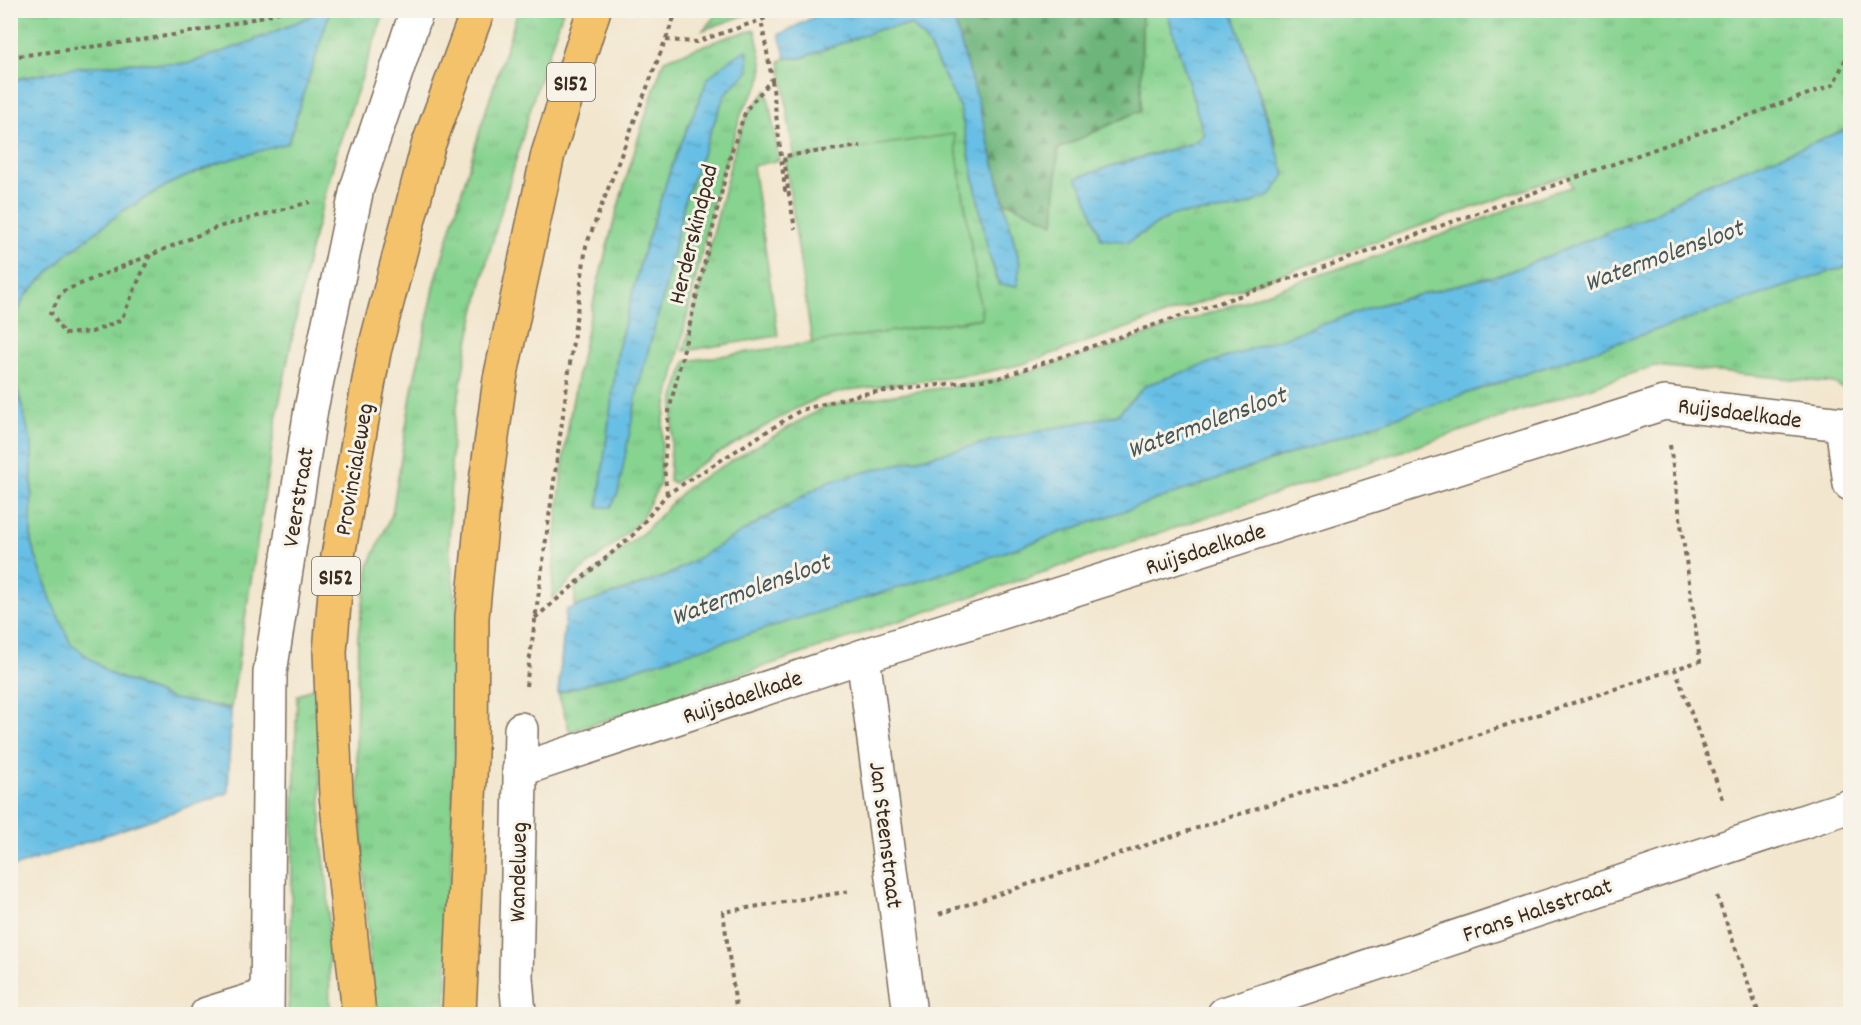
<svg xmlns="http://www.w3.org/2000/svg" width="1861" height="1025" viewBox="0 0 1861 1025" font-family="Dekko,sans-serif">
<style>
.grass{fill:url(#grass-tufts);stroke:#617e57;stroke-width:1.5;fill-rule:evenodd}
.forest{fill:url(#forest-firs);stroke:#54704c;stroke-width:1.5}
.pitch{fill:#87d390;stroke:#617e57;stroke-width:1.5}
.water{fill:url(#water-ripples);stroke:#527482;stroke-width:1.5}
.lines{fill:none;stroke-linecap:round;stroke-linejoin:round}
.minor-casing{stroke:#7b6c5c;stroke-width:36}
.primary-casing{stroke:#7b6c5c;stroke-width:36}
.path{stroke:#7b6c5c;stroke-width:4;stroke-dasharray:4.5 4.5;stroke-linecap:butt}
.minor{stroke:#fff;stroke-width:33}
.primary{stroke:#f3c26a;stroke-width:33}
.labels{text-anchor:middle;stroke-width:6;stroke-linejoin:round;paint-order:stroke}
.shield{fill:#f7f3e8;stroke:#73665b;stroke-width:1.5}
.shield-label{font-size:22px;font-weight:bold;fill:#3b2a1e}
.street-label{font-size:24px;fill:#3b2a1e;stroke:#f7f3e8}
.water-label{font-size:26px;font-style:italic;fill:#48575a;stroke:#f7f3e8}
</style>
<defs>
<pattern id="grass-tufts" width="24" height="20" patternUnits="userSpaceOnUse" patternTransform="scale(1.5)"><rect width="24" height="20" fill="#87d390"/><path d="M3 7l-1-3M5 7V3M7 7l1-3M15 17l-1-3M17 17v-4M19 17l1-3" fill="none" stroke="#75b57c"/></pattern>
<pattern id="forest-firs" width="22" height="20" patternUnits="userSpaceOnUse" patternTransform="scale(1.5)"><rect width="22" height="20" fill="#6db57a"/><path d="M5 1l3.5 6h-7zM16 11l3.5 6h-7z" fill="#5b9363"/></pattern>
<pattern id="water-ripples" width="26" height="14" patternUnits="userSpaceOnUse" patternTransform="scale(1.5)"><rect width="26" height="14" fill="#68bfe5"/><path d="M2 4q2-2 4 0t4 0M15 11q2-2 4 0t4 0" fill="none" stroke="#579bb9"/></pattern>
</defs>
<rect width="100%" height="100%" fill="#f7f3e8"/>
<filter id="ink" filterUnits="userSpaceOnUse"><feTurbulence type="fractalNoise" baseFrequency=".0167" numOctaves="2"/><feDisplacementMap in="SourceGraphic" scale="12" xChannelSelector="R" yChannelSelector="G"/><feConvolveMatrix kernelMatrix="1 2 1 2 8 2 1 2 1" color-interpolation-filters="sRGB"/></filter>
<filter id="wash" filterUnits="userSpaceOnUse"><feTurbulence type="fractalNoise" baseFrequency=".008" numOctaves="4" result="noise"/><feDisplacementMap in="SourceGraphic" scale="24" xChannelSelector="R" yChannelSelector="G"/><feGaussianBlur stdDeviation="1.35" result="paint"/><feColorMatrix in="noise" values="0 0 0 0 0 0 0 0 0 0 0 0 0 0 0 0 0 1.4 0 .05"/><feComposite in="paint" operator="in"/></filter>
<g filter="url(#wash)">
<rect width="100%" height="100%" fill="#f2e6ce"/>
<g class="grass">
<polygon points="720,10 757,10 757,11 703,30"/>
<polygon points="20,11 325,11 250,42 187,64 131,63 74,68 21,78 11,82 10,44"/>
<polygon points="330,11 384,11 384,13 339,144 308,258 277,415 231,708 172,699 111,674 71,644 53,605 31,543 32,446 11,363 10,333 24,297 64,257 121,212 171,183 218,163 288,142"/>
<polygon points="518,11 563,11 535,93 487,261 469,338 452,434 449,546 459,628 446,1014 373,1014 356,745 358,635 369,565 392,514 412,390 436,279 482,123"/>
<polygon points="1142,11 1167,11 1204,135 1192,143 1111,166 1077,178 1086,196 1128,242 1172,215 1236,209 1277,145 1232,11 1850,11 1850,128 1702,186 1658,212 1506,273 1379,305 1147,385 1117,415 992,441 829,481 667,576 575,607 575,587 645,531 688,486 824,407 853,401 1008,378 1115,346 1313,277 1444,234 1550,193 1572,187 1567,175 1023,364 972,375 849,390 819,398 795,409 700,464 674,483 669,480 674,398 686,361 982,318 954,135 794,158 780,61 786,58 801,58 880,29 913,25 928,44 960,108 989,255 999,285 1016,286 1020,264 1004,201 1054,223 1058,149 1141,110"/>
<path d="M755,30L763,67L760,84L743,109L715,194L663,422L660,484L641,519L614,545L578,573L552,599C555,536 560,472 571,410C592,290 625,174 664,60L730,36ZM749,71L725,94L685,199L664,293L639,384L598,507L618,349L643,253L671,168L708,78Z"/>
<polygon points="767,90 779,160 753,166 778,336 684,351 735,146 748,113"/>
<polygon points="1850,265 1850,394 1834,383 1654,366 570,732 558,693 926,579 1441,402"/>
<polygon points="318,685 322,842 328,889 330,1014 288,1014 297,696"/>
</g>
<polygon class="forest" points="951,11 1142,11 1141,110 1058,149 1054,223 1004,201 974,87"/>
<polygon class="pitch" points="954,134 982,318 812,343 785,159"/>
<g class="water">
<polygon points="325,10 330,11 288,143 218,163 171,183 121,212 64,257 24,297 11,333 11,82 21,78 74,68 131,63 187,64 250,42"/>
<polygon points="827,10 951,11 974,87 1020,265 1017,286 1000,285 989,255 960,108 928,44 912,25 880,29 801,58 786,58 779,35"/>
<polygon points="1167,11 1232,11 1285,175 1270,196 1236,209 1172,215 1128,242 1101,239 1086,196 1076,178 1111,166 1191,144 1204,135"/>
<polygon points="747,50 749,71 725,94 685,199 664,293 639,384 618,493 611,507 598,507 618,349 643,253 671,168 708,78 730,59"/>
<polygon points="1850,128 1850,265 1441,402 926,579 558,693 566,610 667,576 829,481 992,441 1117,415 1146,385 1379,305 1506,273 1658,212 1702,186"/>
<polygon points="11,363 32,446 31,543 53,605 71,644 111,674 172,699 231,709 228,793 11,868"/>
</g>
</g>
<g filter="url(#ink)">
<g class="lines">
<defs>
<g id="minor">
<polyline points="863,656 910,1014"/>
<polyline points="519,770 863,656 1664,403 1842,424 1850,484"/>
<polyline points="207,1014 265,996"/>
<polyline points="267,1014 270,673 311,409 357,188 417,10"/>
<polyline points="519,1014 516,977 521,729"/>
<polyline points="1224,1014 1850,806"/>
</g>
<g id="primary">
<polyline points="359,1014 336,795 330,652 338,556 374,352 428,146 478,10"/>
<polyline points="459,1014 471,756 472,617 484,496 500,379 548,154 594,10"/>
</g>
</defs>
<use href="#minor" class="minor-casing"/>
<use href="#primary" class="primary-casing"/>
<g class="path">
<polyline points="666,40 696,42 761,20"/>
<path d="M10,57C103,45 196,36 286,10"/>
<polyline points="772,80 785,190 788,189 795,229"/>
<polyline points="788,189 784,156 861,146"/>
<polyline points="150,255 121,320 92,332 64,334 51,313 61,292 218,227 310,202"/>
<polyline points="1670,445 1700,661 1675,669 1724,802"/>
<polyline points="667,494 664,467 669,411 731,153 746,110 772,79 761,20 786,10"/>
<polyline points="535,618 633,535 667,494 801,410 861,394 999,378 1385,246 1833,85 1850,50"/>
<polyline points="526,686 586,246 677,10"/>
<polyline points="1717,896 1759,1014"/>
<polyline points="939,914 1675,669"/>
<polyline points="737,1014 723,912 851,891"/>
</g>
<use href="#minor" class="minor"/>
<use href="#primary" class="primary"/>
</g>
</g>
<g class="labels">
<g class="shield">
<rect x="547" y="63" width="48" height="38" rx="4.5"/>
<rect x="312" y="557" width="48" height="38" rx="4.5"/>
</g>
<g class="shield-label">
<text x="571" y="90">S152</text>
<text x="336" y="584">S152</text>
</g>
<g class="street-label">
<text transform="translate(692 234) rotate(-76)" y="8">Herderskindpad</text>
<text transform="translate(1740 412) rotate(7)" y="8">Ruijsdaelkade</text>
<text transform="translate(353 469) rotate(-80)" y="8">Provincialeweg</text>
<text transform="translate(297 497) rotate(-81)" y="8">Veerstraat</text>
<text transform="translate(1205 548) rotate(-18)" y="8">Ruijsdaelkade</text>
<text transform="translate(742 696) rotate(-19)" y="8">Ruijsdaelkade</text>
<text transform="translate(887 835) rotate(83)" y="8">Jan Steenstraat</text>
<text transform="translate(517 872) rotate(-89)" y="8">Wandelweg</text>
<text transform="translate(1537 909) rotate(-19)" y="8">Frans Halsstraat</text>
</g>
<g class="water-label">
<text transform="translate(1663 254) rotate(-20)" y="9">Watermolensloot</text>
<text transform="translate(1206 421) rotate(-20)" y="9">Watermolensloot</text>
<text transform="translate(750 588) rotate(-20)" y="9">Watermolensloot</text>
</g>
</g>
<rect width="1861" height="1025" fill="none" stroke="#f7f3e8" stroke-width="36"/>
</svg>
